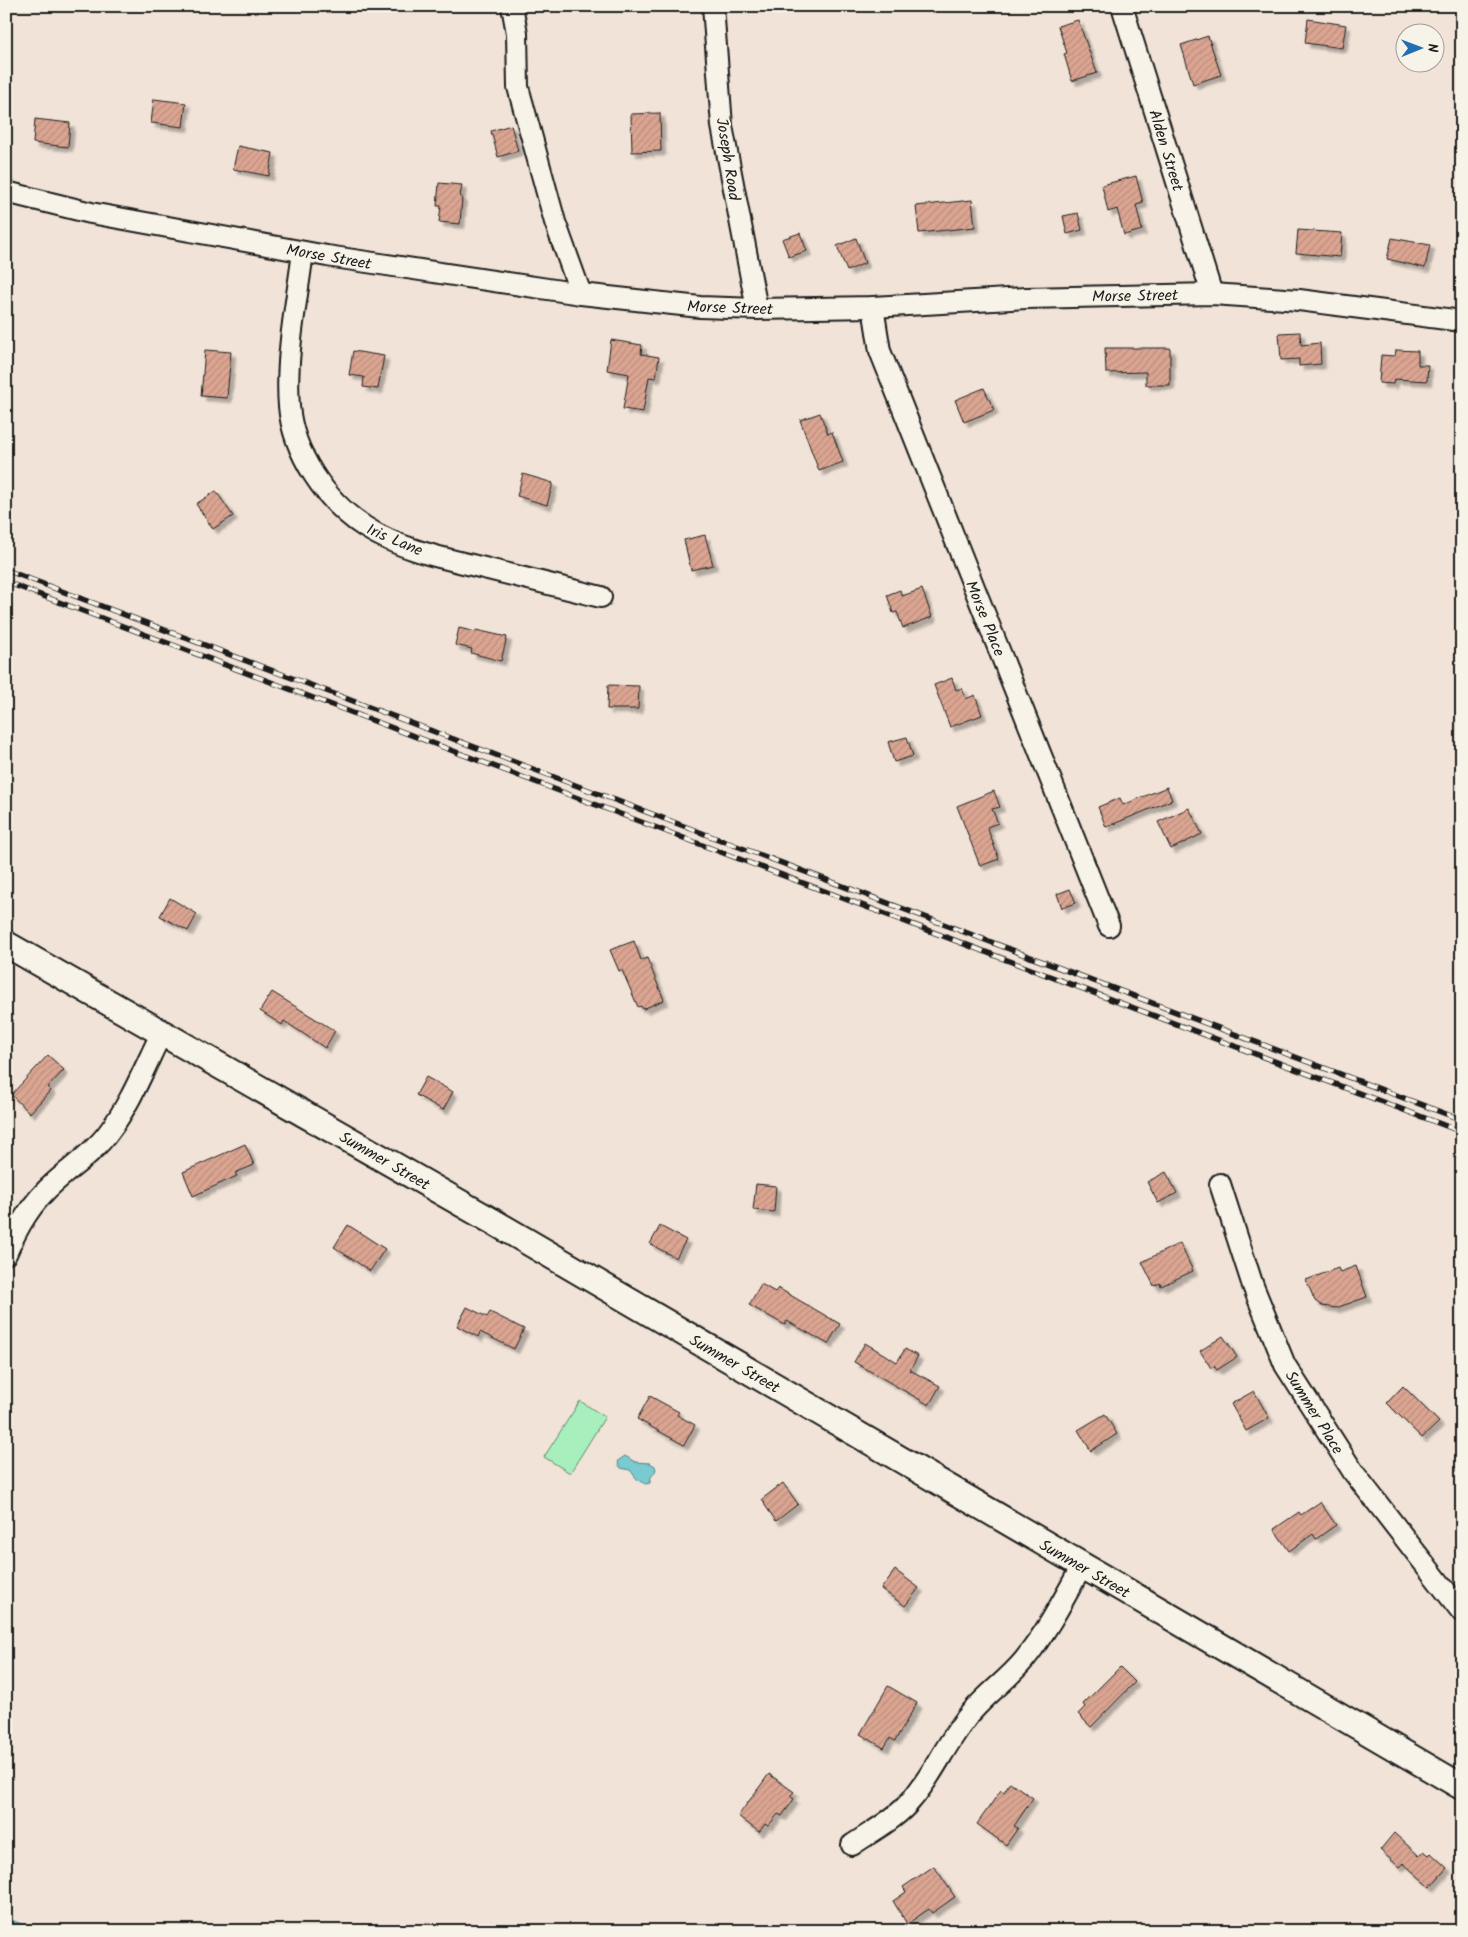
<svg xmlns="http://www.w3.org/2000/svg" width="1468" height="1937" viewBox="0 0 1468 1937" font-family="Kalam,sans-serif">
<style>
.grass{fill:#a7efbd;stroke:#62866c}
.water{fill:#7acbd1;stroke:#548589}
.building{fill:url(#building-hatch);stroke:#1c1c1c;filter:url(#shadow)}
.lines{fill:none;stroke-linecap:round;stroke-linejoin:round}
.minor-casing{stroke:#1c1c1c;stroke-width:24}
.major-casing{stroke:#1c1c1c;stroke-width:29}
.minor{stroke:#f7f3e8;stroke-width:20}
.major{stroke:#f7f3e8;stroke-width:25}
.rail-casing{stroke:#1c1c1c;stroke-width:5.5}
.rail{stroke:#f7f3e8;stroke-width:4;stroke-dasharray:11;stroke-linecap:butt}
.labels{text-anchor:middle;stroke-width:4;stroke-linejoin:round;paint-order:stroke}
.street-label{font-size:16px;fill:#1c1c1c;stroke:#f7f3e8}
</style>
<defs>
<pattern id="building-hatch" width="6" height="6" patternUnits="userSpaceOnUse" patternTransform="scale(1.25)"><rect width="6" height="6" fill="#dba592"/><path d="M-1 1l2-2M0 6l6-6M5 7l2-2" fill="none" stroke="#bb8d7d"/></pattern>
<filter id="shadow"><feDropShadow dx="4.5" dy="4.5" stdDeviation="1" flood-color="#0004"/></filter>
</defs>
<rect width="100%" height="100%" fill="#f1e3d7"/>
<filter id="ink" filterUnits="userSpaceOnUse"><feTurbulence type="fractalNoise" baseFrequency=".02" numOctaves="2"/><feDisplacementMap in="SourceGraphic" scale="10" xChannelSelector="R" yChannelSelector="G"/><feConvolveMatrix kernelMatrix="1 2 1 2 8 2 1 2 1" color-interpolation-filters="sRGB"/></filter>
<g filter="url(#ink)">
<polygon class="grass" points="580,1401 605,1417 570,1473 544,1457"/>
<g class="water">
<polygon points="625,1456 635,1462 650,1463 655,1466 656,1470 651,1477 650,1483 646,1484 637,1479 630,1470 621,1468 618,1464 619,1460"/>
<polygon points="6,1918 40,1931 6,1931"/>
</g>
<g class="building">
<polygon points="1308,19 1346,25 1342,48 1305,43"/>
<polygon points="1078,20 1097,73 1072,81 1064,54 1067,53 1058,26"/>
<polygon points="1208,36 1221,75 1193,84 1181,45"/>
<polygon points="154,99 186,103 183,127 151,123"/>
<polygon points="660,113 661,151 632,152 631,114"/>
<polygon points="35,119 70,123 68,147 33,143"/>
<polygon points="511,125 518,151 498,157 491,131"/>
<polygon points="238,146 273,153 269,176 233,169"/>
<polygon points="1136,176 1143,203 1136,205 1142,230 1124,235 1117,209 1108,212 1102,185"/>
<polygon points="439,183 462,185 460,197 462,197 460,224 439,222 441,206 437,206"/>
<polygon points="972,200 975,227 919,233 916,206"/>
<polygon points="1078,213 1082,230 1067,234 1063,216"/>
<polygon points="1298,230 1342,233 1340,257 1296,253"/>
<polygon points="800,233 807,251 789,257 782,239"/>
<polygon points="856,238 865,263 847,271 837,246"/>
<polygon points="1392,238 1430,245 1425,268 1387,259"/>
<polygon points="1300,332 1301,345 1320,343 1321,364 1299,366 1299,359 1281,360 1279,333"/>
<polygon points="611,340 642,345 641,354 659,357 656,378 649,377 643,412 623,409 629,374 607,370"/>
<polygon points="1105,348 1170,348 1170,385 1146,385 1146,372 1106,373"/>
<polygon points="205,350 231,352 227,398 201,396"/>
<polygon points="1396,350 1418,351 1418,365 1428,365 1427,381 1394,379 1393,384 1379,383 1381,355 1395,356"/>
<polygon points="353,351 384,356 378,389 363,387 364,377 349,375"/>
<polygon points="984,388 994,410 964,422 955,400"/>
<polygon points="820,413 828,434 832,432 843,462 819,471 800,420"/>
<polygon points="523,474 553,483 547,505 517,496"/>
<polygon points="216,491 233,516 213,529 196,504"/>
<polygon points="705,535 713,565 691,570 684,540"/>
<polygon points="922,589 932,617 903,628 897,612 893,613 887,595 900,590 902,596"/>
<polygon points="459,628 476,632 476,630 507,637 501,661 471,653 472,649 455,645"/>
<polygon points="952,678 956,690 962,688 966,699 975,695 982,715 950,727 934,685"/>
<polygon points="608,685 639,686 638,709 607,709"/>
<polygon points="907,737 913,756 894,762 888,742"/>
<polygon points="1167,787 1172,800 1106,827 1098,807 1120,798 1123,805"/>
<polygon points="994,791 1000,807 992,809 998,823 987,827 999,859 980,866 957,806"/>
<polygon points="1189,808 1202,834 1171,849 1158,822"/>
<polygon points="1070,889 1076,903 1062,908 1057,894"/>
<polygon points="170,898 197,914 188,931 160,916"/>
<polygon points="634,941 641,960 647,958 664,1000 643,1009 641,1006 638,1007 622,970 619,971 610,950"/>
<polygon points="272,992 335,1031 325,1048 284,1021 282,1025 260,1011"/>
<polygon points="48,1055 64,1070 48,1087 51,1090 30,1113 11,1095"/>
<polygon points="426,1077 453,1092 443,1110 416,1095"/>
<polygon points="245,1144 254,1165 235,1173 237,1176 193,1196 183,1172"/>
<polygon points="1166,1172 1177,1193 1158,1203 1147,1182"/>
<polygon points="756,1184 776,1186 774,1212 753,1210"/>
<polygon points="348,1225 385,1249 370,1271 334,1247"/>
<polygon points="660,1226 686,1240 676,1258 650,1244"/>
<polygon points="1180,1243 1193,1271 1161,1286 1160,1283 1154,1286 1142,1262"/>
<polygon points="1356,1266 1367,1297 1336,1308 1322,1306 1315,1301 1306,1280 1338,1268 1340,1272"/>
<polygon points="761,1284 775,1292 778,1288 840,1324 828,1344 787,1321 785,1325 749,1305"/>
<polygon points="467,1307 487,1317 490,1312 524,1329 514,1349 480,1332 478,1337 457,1326"/>
<polygon points="1223,1336 1237,1357 1217,1370 1214,1366 1211,1368 1200,1351"/>
<polygon points="865,1343 897,1362 905,1349 918,1356 910,1370 940,1386 929,1405 854,1362"/>
<polygon points="1403,1386 1439,1422 1422,1438 1387,1403"/>
<polygon points="1254,1391 1269,1418 1246,1431 1231,1404"/>
<polygon points="650,1396 679,1412 677,1415 695,1425 684,1445 637,1419"/>
<polygon points="1105,1414 1117,1434 1091,1451 1078,1430"/>
<polygon points="783,1483 798,1504 776,1521 764,1504 765,1503 762,1499"/>
<polygon points="1320,1502 1336,1525 1316,1539 1313,1534 1289,1551 1274,1529 1299,1512 1301,1515"/>
<polygon points="895,1570 919,1588 905,1606 881,1589"/>
<polygon points="1120,1667 1135,1682 1091,1727 1078,1714 1085,1707 1083,1704"/>
<polygon points="888,1686 917,1703 895,1741 890,1738 884,1748 860,1734"/>
<polygon points="769,1774 794,1792 790,1796 794,1799 782,1816 778,1814 768,1826 765,1824 759,1832 738,1816"/>
<polygon points="1010,1782 1033,1798 1014,1826 1018,1828 1006,1845 977,1824 1001,1790 1004,1792"/>
<polygon points="1394,1833 1419,1856 1424,1851 1429,1855 1431,1853 1447,1868 1430,1887 1403,1863 1399,1867 1380,1850"/>
<polygon points="934,1866 955,1897 932,1913 929,1909 907,1924 893,1901 906,1892 903,1887"/>
</g>
<g class="lines">
<defs>
<g id="minor">
<polyline points="512,6 517,33 518,87 555,222 581,294"/>
<polyline points="713,6 722,126 757,309"/>
<polyline points="1122,6 1212,294"/>
<polyline points="6,192 91,213 327,256 581,294 700,307 757,309 873,307 1026,298 1212,294 1299,300 1462,321"/>
<path d="M303,252C297,300 285,357 289,406C293,453 326,502 365,527C399,549 442,558 480,567C520,577 560,587 601,597"/>
<polyline points="873,307 880,351 1109,926"/>
<polyline points="1220,1184 1253,1286 1285,1365 1354,1473 1462,1612"/>
<path d="M6,1254C18,1226 32,1202 55,1182C73,1166 94,1152 108,1133C131,1103 145,1066 162,1032"/>
<path d="M852,1845C871,1832 892,1821 907,1805C931,1779 944,1747 965,1720C982,1697 1006,1682 1024,1660C1047,1632 1064,1598 1082,1566"/>
</g>
<polyline id="major" points="6,944 499,1225 1462,1787"/>
</defs>
<use href="#minor" class="minor-casing"/>
<use href="#major" class="major-casing"/>
<use href="#minor" class="minor"/>
<use href="#major" class="major"/>
<defs>
<g id="rail">
<polyline points="6,570 1462,1120"/>
<polyline points="6,582 1462,1132"/>
</g>
</defs>
<use href="#rail" class="rail-casing"/>
<use href="#rail" class="rail"/>
</g>
</g>
<g class="labels">
<g class="street-label">
<text transform="translate(1167 150) rotate(73)" y="6">Alden Street</text>
<text transform="translate(729 159) rotate(81)" y="6">Joseph Road</text>
<text transform="translate(329 256) rotate(10)" y="6">Morse Street</text>
<text transform="translate(1135 295) rotate(-1)" y="6">Morse Street</text>
<text transform="translate(730 307) rotate(2)" y="6">Morse Street</text>
<text transform="translate(395 539) rotate(23)" y="6">Iris Lane</text>
<text transform="translate(986 618) rotate(68)" y="6">Morse Place</text>
<text transform="translate(385 1160) rotate(30)" y="6">Summer Street</text>
<text transform="translate(735 1363) rotate(30)" y="6">Summer Street</text>
<text transform="translate(1315 1412) rotate(58)" y="6">Summer Place</text>
<text transform="translate(1085 1568) rotate(30)" y="6">Summer Street</text>
</g>
</g>
<rect width="1468" height="1937" fill="none" stroke="#f7f3e8" stroke-width="25"/>
<rect x="12" y="12" width="1443" height="1912" fill="none" stroke="#1c1c1c" stroke-width="2" filter="url(#ink)"/>
<g transform="translate(1420 48) rotate(89)"><circle r="24" fill="#f7f3e8" stroke="#9f9d96"/>
<path d="M0-4L9 19L0 12L-9 19Z" fill="#1f6fb2"/>
<text y="-8" font-size="14" font-weight="bold" text-anchor="middle" fill="#1c1c1c">N</text>
</g>
</svg>
